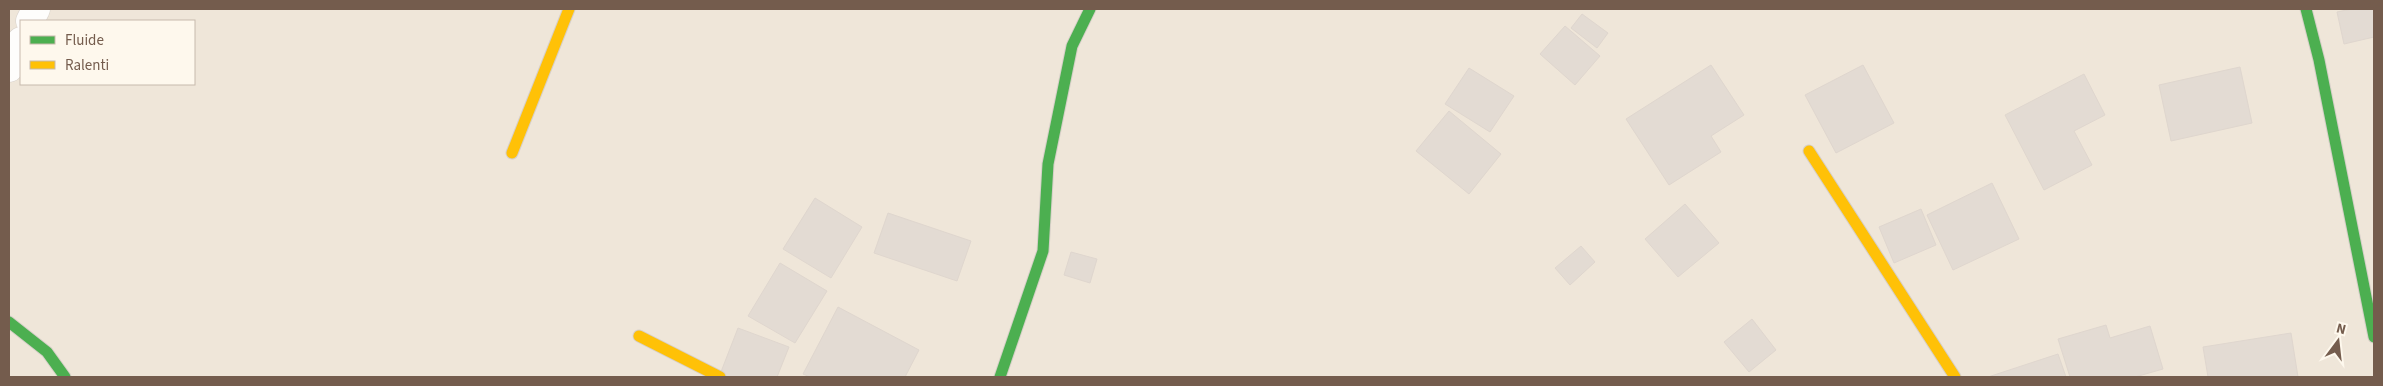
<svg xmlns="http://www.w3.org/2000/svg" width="2383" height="386" viewBox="0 0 2383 386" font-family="'Source Sans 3',sans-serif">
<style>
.residential{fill:#efe6d9;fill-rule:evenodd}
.building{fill:#e3dbd3;stroke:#dfd6ce}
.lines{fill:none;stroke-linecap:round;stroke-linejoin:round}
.street-casing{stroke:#d6d0ca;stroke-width:29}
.fast-casing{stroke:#d6cfc8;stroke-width:13}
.slow-casing{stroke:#d6cfc8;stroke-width:13}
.street{stroke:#fefdfc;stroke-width:28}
.fast{stroke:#4caf50;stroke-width:11}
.slow{stroke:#ffc107;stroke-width:11}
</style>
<rect width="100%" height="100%" fill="#f6f3eb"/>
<path class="residential" d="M9,9H2374V377H9ZM21,21H194V84H21Z"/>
<g class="building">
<polygon points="2351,9 2374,9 2374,37 2344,44 2337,12"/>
<polygon points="1582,14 1608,33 1597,48 1571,28"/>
<polygon points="1565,26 1600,56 1575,85 1540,54"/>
<polygon points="1711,65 1744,115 1711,136 1721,152 1669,185 1626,119"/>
<polygon points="1863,65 1894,123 1836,153 1805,95"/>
<polygon points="2240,67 2252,123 2171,141 2159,85"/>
<polygon points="1469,68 1514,96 1490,132 1445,104"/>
<polygon points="2084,74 2105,115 2074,131 2092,165 2044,190 2005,115"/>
<polygon points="1449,111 1501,154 1469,194 1416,151"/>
<polygon points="1992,183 2019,239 1953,270 1927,215"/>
<polygon points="815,198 862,227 831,278 783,249"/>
<polygon points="1685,204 1719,243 1678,277 1645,239"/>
<polygon points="1921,209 1936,245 1894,263 1879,227"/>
<polygon points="888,213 971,241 957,281 874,253"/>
<polygon points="1581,246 1595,262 1570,285 1555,268"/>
<polygon points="1071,252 1097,259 1090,283 1064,275"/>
<polygon points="780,263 827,291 795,343 748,316"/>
<polygon points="838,307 919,350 905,377 810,377 803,374"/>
<polygon points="1752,319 1776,350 1749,372 1724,342"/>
<polygon points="2106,325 2110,338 2150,326 2163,369 2135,377 2070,377 2058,339"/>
<polygon points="738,328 789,347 777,377 719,377"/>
<polygon points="2291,333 2298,377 2208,377 2203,347"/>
<polygon points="2058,354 2066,377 1988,377"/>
</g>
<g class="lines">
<defs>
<g id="street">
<polyline points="30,21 36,9"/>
<polyline points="9,68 21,41"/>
</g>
<g id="fast">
<polyline points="2306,9 2319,60 2374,337"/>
<polyline points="9,322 47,352 65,377"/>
<polyline points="1000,377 1043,251 1048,164 1072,46 1090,9"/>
</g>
<g id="slow">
<polyline points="1809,151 1955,377"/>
<polyline points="512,153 569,9"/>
<polyline points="639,336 720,377"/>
</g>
</defs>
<use href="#street" class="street-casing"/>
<use href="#fast" class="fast-casing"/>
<use href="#slow" class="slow-casing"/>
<use href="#street" class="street"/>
<use href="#fast" class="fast"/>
<use href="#slow" class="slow"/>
</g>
<rect width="2383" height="386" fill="none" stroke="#745c4d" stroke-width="20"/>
<rect x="20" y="20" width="175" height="65" fill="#fef8ed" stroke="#c7baad"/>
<rect x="30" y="36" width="25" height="8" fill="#4caf50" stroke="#c7baad"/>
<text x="65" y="45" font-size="15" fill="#745c4d">Fluide</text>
<rect x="30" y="61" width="25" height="8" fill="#ffc107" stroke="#c7baad"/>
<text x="65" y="70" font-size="15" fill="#745c4d">Ralenti</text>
<g transform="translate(2338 341) rotate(15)" stroke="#fef8ed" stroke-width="4" paint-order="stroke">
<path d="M0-4L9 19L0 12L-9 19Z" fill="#745c4d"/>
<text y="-8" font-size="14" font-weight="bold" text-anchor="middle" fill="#745c4d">N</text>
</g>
</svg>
